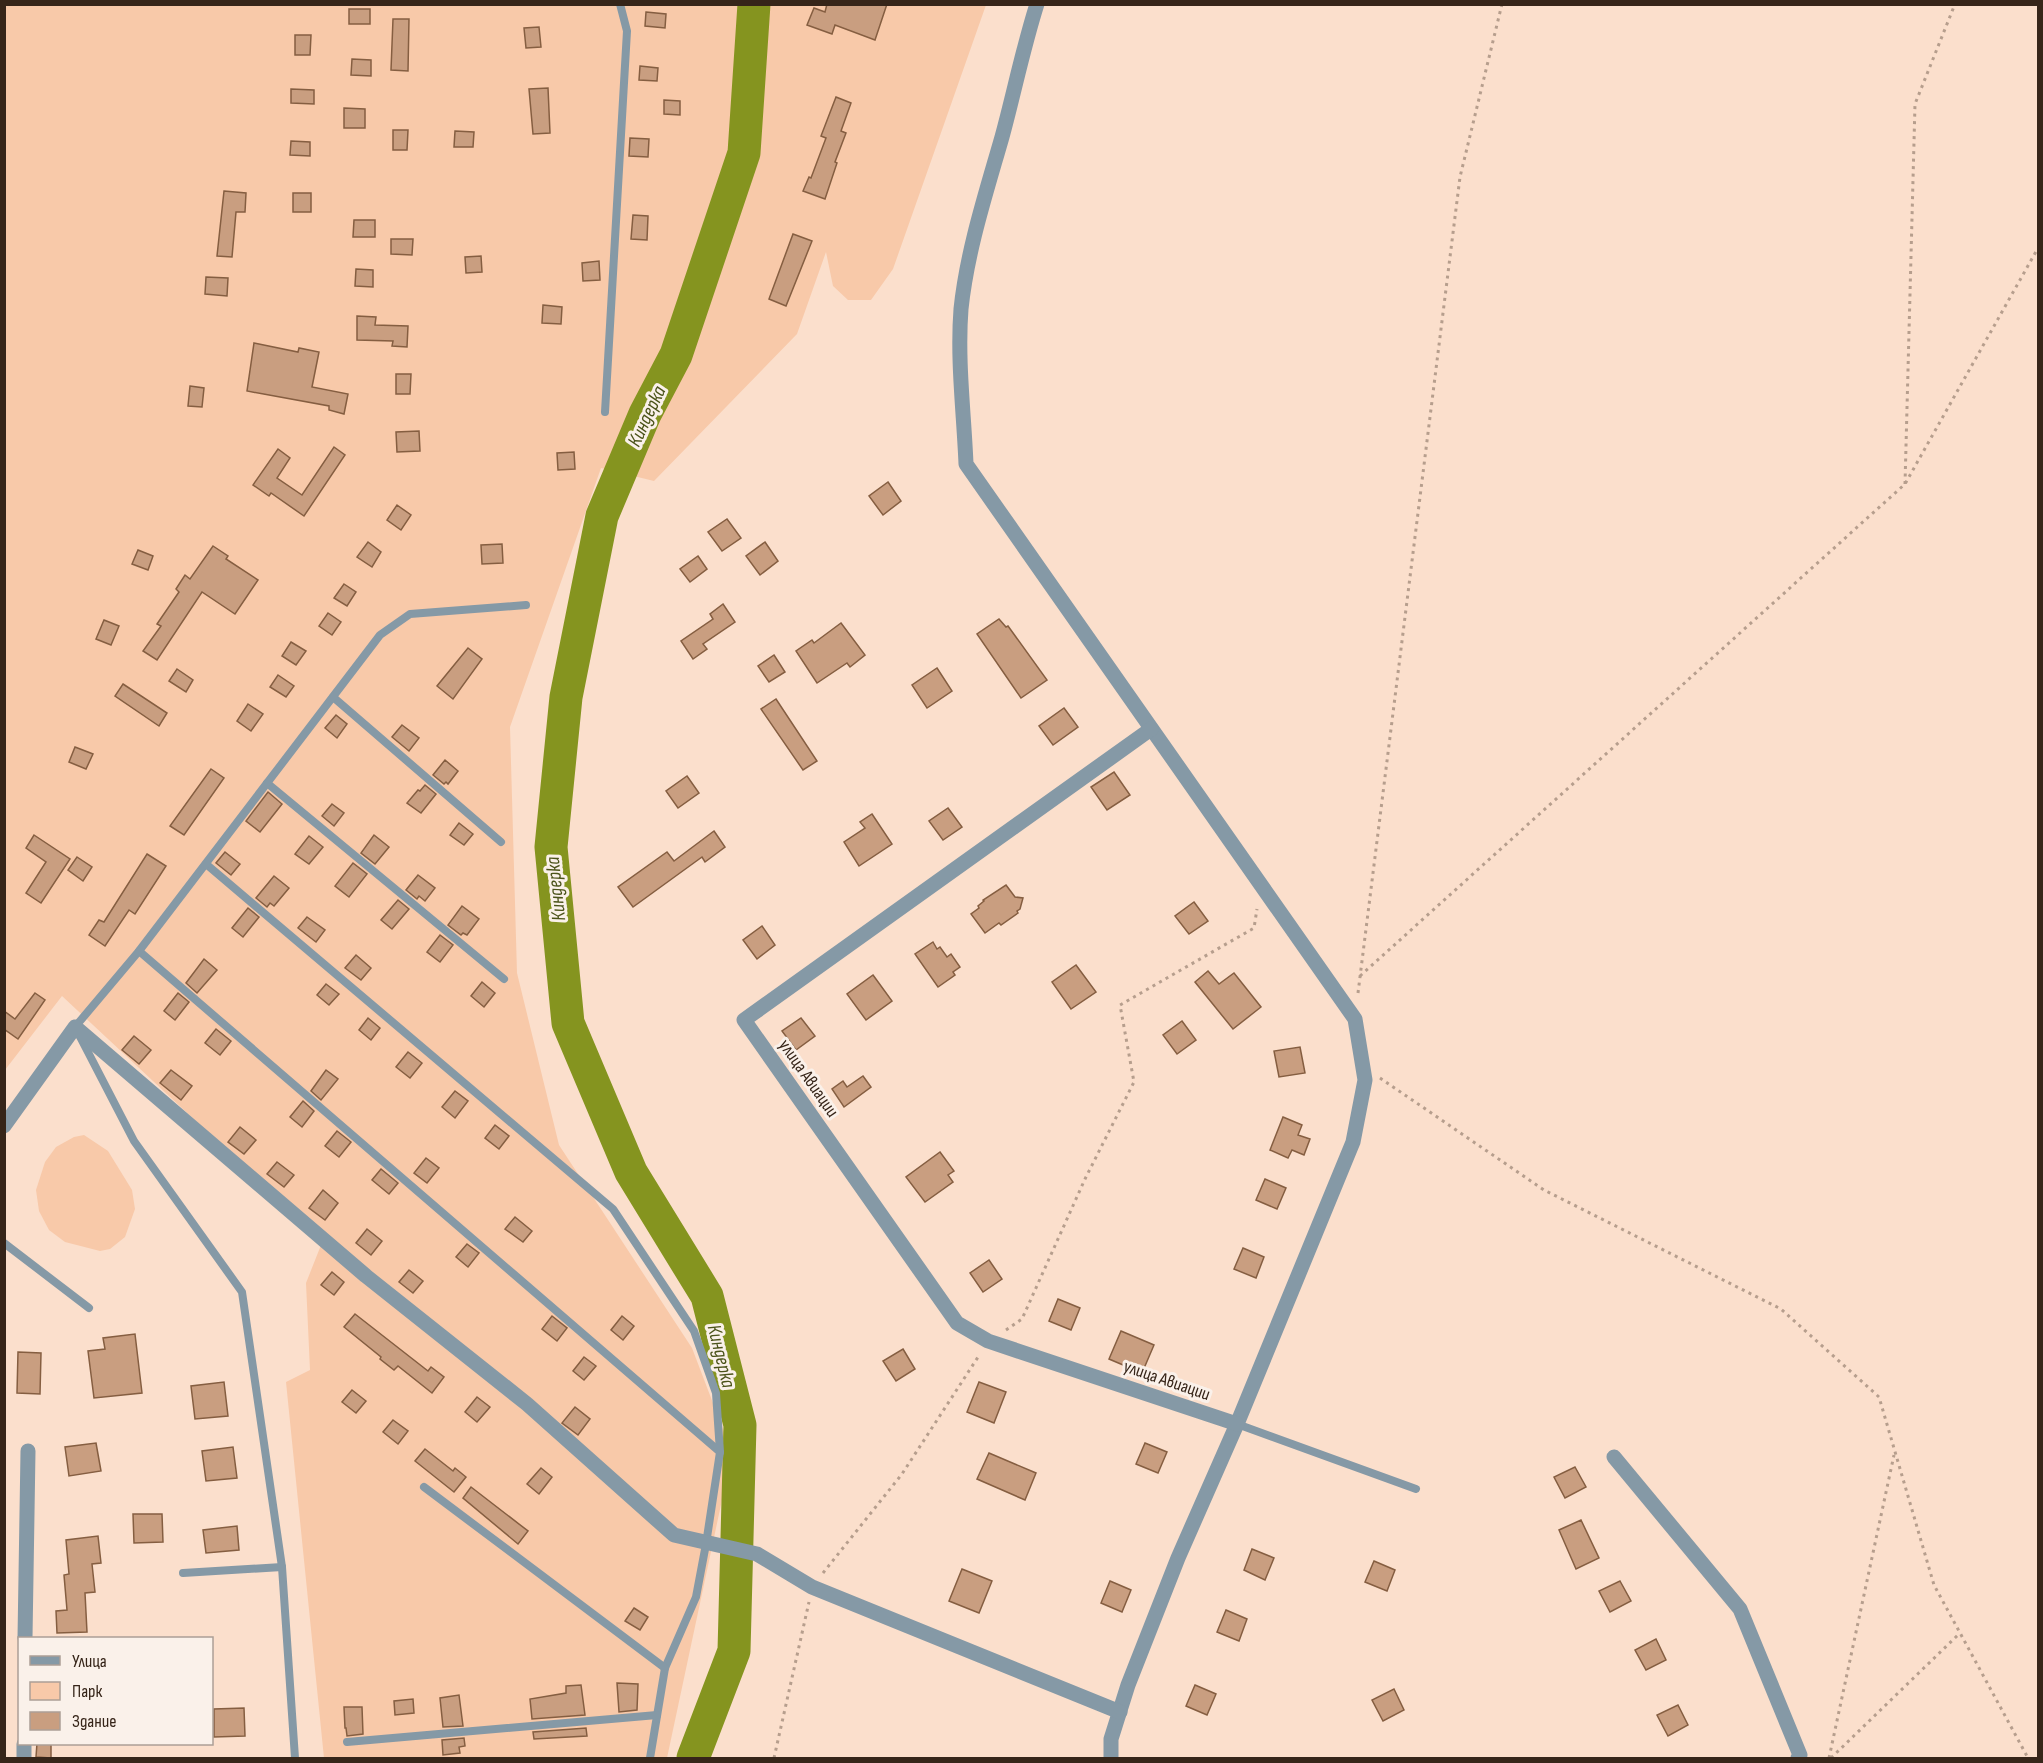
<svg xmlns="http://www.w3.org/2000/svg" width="2043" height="1763" viewBox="0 0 2043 1763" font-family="'Sofia Sans Condensed',sans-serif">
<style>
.green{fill:#f8c9a9}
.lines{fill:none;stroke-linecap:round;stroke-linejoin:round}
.river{stroke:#85941f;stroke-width:33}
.building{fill:#c99e80;stroke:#855e41;stroke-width:1.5}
.path{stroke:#b69e8d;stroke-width:3;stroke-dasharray:3 4.5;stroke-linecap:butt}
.service{stroke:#8599a6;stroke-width:8}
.minor{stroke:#8599a6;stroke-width:15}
.labels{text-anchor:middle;stroke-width:6;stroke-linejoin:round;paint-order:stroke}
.street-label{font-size:18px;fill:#362519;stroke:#faf1ea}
.water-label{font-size:20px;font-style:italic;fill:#4b531a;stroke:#faf1ea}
</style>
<rect width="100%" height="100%" fill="#fbdfcc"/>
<g class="green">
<polygon points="5,5 986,5 893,269 871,300 848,300 833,286 826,252 797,334 654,481 601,468 510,727 517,973 559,1145 692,1348 732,1453 667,1758 324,1758 286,1382 310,1370 306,1283 323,1240 62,996 5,1070"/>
<polygon points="84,1135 108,1151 132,1190 135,1209 125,1237 110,1249 100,1251 65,1242 49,1230 39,1211 36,1190 45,1162 56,1147 74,1137"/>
</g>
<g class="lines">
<polyline class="river" points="693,1758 734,1651 740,1425 707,1296 631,1172 568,1023 551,847 566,697 602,516 645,414 676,355 744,153 754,4"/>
</g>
<g class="building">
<polygon points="827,4 887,4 875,40 835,25 832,34 807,25 814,8 825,12"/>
<rect x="349" y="9" width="21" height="15"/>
<polygon points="646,12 666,14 665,28 645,26"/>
<polygon points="393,19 409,19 408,71 391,70"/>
<polygon points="539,27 541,47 526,48 524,28"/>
<polygon points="295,35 311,35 310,55 295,55"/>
<polygon points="352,59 371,60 371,76 351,75"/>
<polygon points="640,66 658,68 657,81 639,80"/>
<polygon points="548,88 550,133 533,134 529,89"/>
<polygon points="291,89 314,90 314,104 291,103"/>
<polygon points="836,97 851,103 841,131 846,133 835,162 837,163 825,199 803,191 809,177 811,178 826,138 821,136"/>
<polygon points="664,100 680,101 680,115 664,114"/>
<polygon points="344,108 365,109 365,128 344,128"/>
<polygon points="393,130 408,130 407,150 393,150"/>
<polygon points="455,131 474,132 473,147 454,147"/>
<polygon points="630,138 649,139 648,157 629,156"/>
<polygon points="291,141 310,142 310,156 290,155"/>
<polygon points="224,191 246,193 245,212 236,212 232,257 217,256"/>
<rect x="293" y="193" width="18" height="19"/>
<polygon points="633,215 648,216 647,240 631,239"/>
<polygon points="354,220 375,220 375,237 353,237"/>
<polygon points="793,234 812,241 786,306 769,299"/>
<polygon points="391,239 413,239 412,255 391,254"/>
<polygon points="481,256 482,272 466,273 465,257"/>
<polygon points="599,261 600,280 583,281 582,263"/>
<polygon points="356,269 373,270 373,287 355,286"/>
<polygon points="206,277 228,278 227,296 205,294"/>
<polygon points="543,305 562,307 561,324 542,323"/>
<polygon points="357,316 376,317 375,325 408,326 407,347 392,346 393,341 357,340"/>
<polygon points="254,343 298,352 299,348 319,352 312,387 348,394 344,414 329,410 329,406 247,391"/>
<polygon points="396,374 411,374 410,394 396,394"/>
<polygon points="190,386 204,388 202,407 188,406"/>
<polygon points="419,431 420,451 397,452 396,432"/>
<polygon points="334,447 345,455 304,516 271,493 269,496 253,485 278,449 290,458 277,478 302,495"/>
<polygon points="574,452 575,469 558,470 557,453"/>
<polygon points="888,482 901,501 883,515 869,496"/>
<polygon points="397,505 411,515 401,530 387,520"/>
<polygon points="727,519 741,538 722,551 708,532"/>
<polygon points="368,542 381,552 372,567 357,557"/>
<polygon points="765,542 778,561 760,575 746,556"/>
<polygon points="502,544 503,563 482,564 481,545"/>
<polygon points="213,546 228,556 226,559 258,580 235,614 202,592 157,660 143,651 161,626 157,624 179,592 176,589 185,575 190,579"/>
<polygon points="138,550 153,556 148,570 132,564"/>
<polygon points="698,556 707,569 690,582 680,569"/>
<polygon points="344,584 356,592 347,606 334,598"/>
<polygon points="723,604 735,622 703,644 707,649 693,659 681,641 713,619 710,614"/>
<polygon points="328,613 341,622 332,635 319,626"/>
<polygon points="999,619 1006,627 1008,626 1047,680 1021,698 977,634"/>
<polygon points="104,620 119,626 111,645 96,639"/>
<polygon points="841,623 865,655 850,667 847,663 817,683 796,651 812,640 814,643"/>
<polygon points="291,642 306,651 296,665 282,656"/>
<polygon points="468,648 482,659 453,699 437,686"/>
<polygon points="774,655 785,672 769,682 758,666"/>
<polygon points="937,668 952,691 927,708 912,685"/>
<polygon points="177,669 193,680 186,692 169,681"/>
<polygon points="278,675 294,686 286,697 270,687"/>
<polygon points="123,684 167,713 159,726 115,696"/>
<polygon points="776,699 817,761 803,770 761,709"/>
<polygon points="248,704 263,714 251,731 237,721"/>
<polygon points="1064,708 1078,727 1053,745 1039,726"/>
<polygon points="336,715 347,724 337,738 325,728"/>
<polygon points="402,725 419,738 409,751 392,737"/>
<polygon points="75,747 93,754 86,769 69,762"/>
<polygon points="445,760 458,771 448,784 446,782 444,784 433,775"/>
<polygon points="211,769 224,778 184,835 170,826"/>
<polygon points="1114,772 1130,795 1107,810 1091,787"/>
<polygon points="687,776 699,793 678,808 666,791"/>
<polygon points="425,785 436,794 421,813 407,803 418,790 420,791"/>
<polygon points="268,792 282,804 260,832 246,821"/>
<polygon points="332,804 344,813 334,826 322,816"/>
<polygon points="948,808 962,827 943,840 929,821"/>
<polygon points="872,814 892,844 859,866 844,842 865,828 860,822"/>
<polygon points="459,823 473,834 464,845 450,835"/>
<polygon points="714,831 725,847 705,862 702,857 633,907 618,887 667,852 674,861"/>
<polygon points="34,835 70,859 41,903 26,893 46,862 26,848"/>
<polygon points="374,835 389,847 375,864 361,853"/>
<polygon points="309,836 323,847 309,864 295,854"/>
<polygon points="225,852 240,864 231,875 216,863"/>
<polygon points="147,854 166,866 135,914 129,910 105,946 89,935 99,920 104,922"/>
<polygon points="77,857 92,867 83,881 68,870"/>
<polygon points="353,863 367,874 349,897 335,886"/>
<polygon points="418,875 435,888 425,901 419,896 417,899 406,890"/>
<polygon points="274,876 289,888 274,906 270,903 267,907 256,898"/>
<polygon points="1006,885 1015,897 1023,898 1020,909 1017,911 1018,913 1001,925 999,923 985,933 971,914 979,908 978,906 984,901 983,900"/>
<polygon points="398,900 409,909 392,929 381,920"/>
<polygon points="1194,902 1208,921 1189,934 1175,916"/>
<polygon points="462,906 479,919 467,935 463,933 461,935 448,925"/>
<polygon points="248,908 259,917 243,937 232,928"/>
<polygon points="307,917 325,930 316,942 298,928"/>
<polygon points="762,926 775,945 757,959 743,940"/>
<polygon points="440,935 453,945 440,962 427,952"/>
<polygon points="933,942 937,949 940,947 947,957 951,954 960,967 953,972 955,975 938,987 915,954"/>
<polygon points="356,955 371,968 361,980 345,968"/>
<polygon points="204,959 217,970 197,993 186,983"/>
<polygon points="1076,965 1096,992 1071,1009 1052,982"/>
<polygon points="1208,971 1219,984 1234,973 1261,1007 1233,1029 1195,982"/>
<polygon points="873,975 892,1001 866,1020 847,994"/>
<polygon points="482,982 495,993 484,1007 471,996"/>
<polygon points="326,984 339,994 329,1005 317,995"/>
<polygon points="35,993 45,1000 18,1039 4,1029 4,1011 15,1019"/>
<polygon points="178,993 189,1002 175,1020 164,1011"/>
<polygon points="368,1018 380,1028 371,1040 359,1030"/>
<polygon points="801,1018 815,1036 796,1050 782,1031"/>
<polygon points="1182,1021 1196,1040 1177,1054 1163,1035"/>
<polygon points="216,1029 231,1041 220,1055 205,1043"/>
<polygon points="134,1036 151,1050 139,1064 122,1050"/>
<polygon points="1300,1047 1305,1073 1279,1077 1274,1051"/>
<polygon points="408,1052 422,1063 410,1078 396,1067"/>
<polygon points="171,1070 192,1086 181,1100 160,1083"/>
<polygon points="326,1070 338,1079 321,1100 311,1091"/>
<polygon points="863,1076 871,1087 844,1107 832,1089 843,1081 847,1087"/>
<polygon points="455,1091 468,1101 455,1118 442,1107"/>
<polygon points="303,1101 314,1111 302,1127 290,1117"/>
<polygon points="1283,1117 1302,1125 1298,1135 1310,1139 1304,1155 1292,1150 1288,1158 1270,1150"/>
<polygon points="495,1125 509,1136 499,1149 485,1138"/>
<polygon points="240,1127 256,1140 244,1154 228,1142"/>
<polygon points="337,1131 351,1142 339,1157 325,1146"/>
<polygon points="940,1152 954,1171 948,1175 953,1182 925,1202 906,1177"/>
<polygon points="426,1158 439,1168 427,1183 414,1173"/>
<polygon points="277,1162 294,1175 284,1187 267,1174"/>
<polygon points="381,1169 398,1183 389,1194 372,1180"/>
<polygon points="1265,1179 1286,1188 1277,1209 1256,1200"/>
<polygon points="323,1190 338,1203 325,1220 309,1208"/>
<polygon points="515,1217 532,1231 523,1242 505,1229"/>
<polygon points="367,1229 382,1241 371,1255 356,1243"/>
<polygon points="467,1244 479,1253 468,1267 456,1257"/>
<polygon points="1243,1248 1264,1257 1256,1278 1234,1269"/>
<polygon points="989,1260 1002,1279 983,1292 970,1273"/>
<polygon points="409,1270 423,1281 413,1293 399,1282"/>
<polygon points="332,1272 344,1282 334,1295 321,1285"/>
<polygon points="1058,1299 1080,1308 1071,1330 1049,1321"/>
<polygon points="355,1314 428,1371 431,1367 444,1377 432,1393 398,1366 394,1370 380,1359 381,1357 344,1327"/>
<polygon points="552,1316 567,1328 557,1341 542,1329"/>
<polygon points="622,1316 634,1326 623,1340 611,1330"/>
<polygon points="1121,1331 1154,1345 1142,1373 1109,1359"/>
<polygon points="135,1334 142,1393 94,1398 88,1351 105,1349 103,1338"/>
<polygon points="903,1349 915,1369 896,1381 883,1361"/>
<polygon points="18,1352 41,1353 40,1394 17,1393"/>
<polygon points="584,1357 596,1366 584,1380 573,1371"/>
<polygon points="224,1382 228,1416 195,1419 191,1386"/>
<polygon points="979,1382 1006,1392 994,1423 967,1412"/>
<polygon points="352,1390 366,1401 356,1413 342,1402"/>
<polygon points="477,1397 490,1407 477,1422 465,1412"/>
<polygon points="575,1407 590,1419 578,1435 562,1423"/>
<polygon points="393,1420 408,1431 398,1444 383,1432"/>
<polygon points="96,1443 101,1471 69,1476 65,1447"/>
<polygon points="1145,1443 1167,1452 1158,1473 1136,1464"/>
<polygon points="233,1447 237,1478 206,1481 202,1451"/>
<polygon points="425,1449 453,1471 455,1468 466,1477 454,1492 415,1461"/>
<polygon points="989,1453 1036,1473 1025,1500 977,1479"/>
<polygon points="1575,1467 1586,1487 1565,1498 1554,1477"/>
<polygon points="541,1468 552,1477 539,1494 527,1484"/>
<polygon points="471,1487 528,1531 518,1544 463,1498"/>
<polygon points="133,1514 162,1514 163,1542 134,1543"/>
<polygon points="1581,1520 1599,1558 1576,1569 1559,1530"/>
<polygon points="237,1526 239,1550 206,1553 203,1530"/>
<polygon points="98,1536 101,1563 92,1564 95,1592 85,1593 87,1632 57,1633 56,1611 67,1610 64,1575 69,1574 66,1540"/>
<polygon points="1252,1549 1274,1558 1265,1580 1244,1570"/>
<polygon points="1374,1561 1395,1570 1387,1591 1365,1582"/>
<polygon points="962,1569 992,1581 979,1613 949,1601"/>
<polygon points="1110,1581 1131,1590 1122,1612 1101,1603"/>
<polygon points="1620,1581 1631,1601 1610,1612 1599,1591"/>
<polygon points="634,1608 648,1617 640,1630 625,1621"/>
<polygon points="1226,1610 1247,1619 1239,1641 1217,1632"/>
<polygon points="1656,1639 1666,1660 1646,1670 1635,1650"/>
<polygon points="617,1683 638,1684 637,1710 619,1712"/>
<polygon points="581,1685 585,1715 532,1719 530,1699 566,1693 566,1686"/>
<polygon points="1195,1685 1216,1694 1207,1715 1186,1706"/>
<polygon points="1394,1689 1404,1710 1383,1721 1372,1700"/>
<polygon points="459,1695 463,1726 443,1727 440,1698"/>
<polygon points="413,1699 414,1713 395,1715 394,1701"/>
<polygon points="1678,1705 1688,1725 1668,1736 1657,1715"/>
<polygon points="344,1707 362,1707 363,1734 347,1736 346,1728 345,1728"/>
<polygon points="244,1708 245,1736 214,1737 214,1709"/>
<polygon points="586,1728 587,1736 534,1739 533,1732"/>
<polygon points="464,1738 465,1746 459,1747 460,1753 443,1755 442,1740"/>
<polygon points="37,1743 51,1743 51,1758 36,1757"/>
</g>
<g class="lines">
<g class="path">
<polyline points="1905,484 1915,104 1955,4"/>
<polyline points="1360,976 1905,484 2038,248"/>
<polyline points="1358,993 1460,177 1502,4"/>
<polyline points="1380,1078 1544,1190 1781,1309 1879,1397 1934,1585 2028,1758"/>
<polyline points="1006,1330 1022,1319 1085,1179 1134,1082 1120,1005 1254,928 1257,909"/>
<polyline points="823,1573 902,1474 980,1354"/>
<polyline points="774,1758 809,1602"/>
<polyline points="1829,1758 1894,1455"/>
<polyline points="1831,1758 1960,1633"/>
</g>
<g class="service">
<polyline points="605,412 627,31 620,4"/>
<polyline points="333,697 501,842"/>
<polyline points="267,783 504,979"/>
<polyline points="206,864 613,1209 694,1331 716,1393 720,1452"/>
<polyline points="139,951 720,1452 706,1544 696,1597 665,1668 650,1758"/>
<polyline points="4,1243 89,1308"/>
<polyline points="1237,1424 1416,1489"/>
<polyline points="424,1487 665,1668"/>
<polyline points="183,1573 282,1567"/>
<polyline points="347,1742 657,1715"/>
<polyline points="295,1758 282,1567 242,1292 134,1141 75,1027 139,951 380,635 410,614 526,605"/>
</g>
<g class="minor">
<path d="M1037,4C1023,48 1014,93 1002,137C986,193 967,251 961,309C957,360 964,414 966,464L1355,1019L1365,1080L1353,1142L1237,1424L1178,1558L1128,1685L1111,1739V1758"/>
<polyline points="1151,729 744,1020 957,1323 988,1341 1237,1424"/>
<polyline points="4,1126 75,1027 366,1276 527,1404 674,1535 757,1554 812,1587 1120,1712"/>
<polyline points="1614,1457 1740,1609 1800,1755 1798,1758"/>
<polyline points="25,1638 28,1451"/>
<polyline points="24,1758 24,1744"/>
</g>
</g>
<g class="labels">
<g class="street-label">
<text transform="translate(809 1078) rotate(55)" y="6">улица Авиации</text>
<text transform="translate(1167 1380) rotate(19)" y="6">улица Авиации</text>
</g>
<g class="water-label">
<text transform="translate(646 416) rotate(-65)" y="7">Киндерка</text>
<text transform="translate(555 889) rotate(-96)" y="7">Киндерка</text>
<text transform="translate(722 1356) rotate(76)" y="7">Киндерка</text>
</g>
</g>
<rect width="2043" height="1763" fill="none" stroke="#362519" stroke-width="12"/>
<rect x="18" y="1637" width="195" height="108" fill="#faf1ea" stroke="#ac9f96" stroke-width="1.5"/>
<rect x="30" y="1656" width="30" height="9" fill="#8599a6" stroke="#ac9f96" stroke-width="1.5"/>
<text x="72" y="1667" font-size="18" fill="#362519">Улица</text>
<rect x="30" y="1682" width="30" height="18" fill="#f8c9a9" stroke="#ac9f96" stroke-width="1.5"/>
<text x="72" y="1697" font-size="18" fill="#362519">Парк</text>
<rect x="30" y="1712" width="30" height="18" fill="#c99e80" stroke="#ac9f96" stroke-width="1.5"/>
<text x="72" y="1727" font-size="18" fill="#362519">Здание</text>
</svg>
